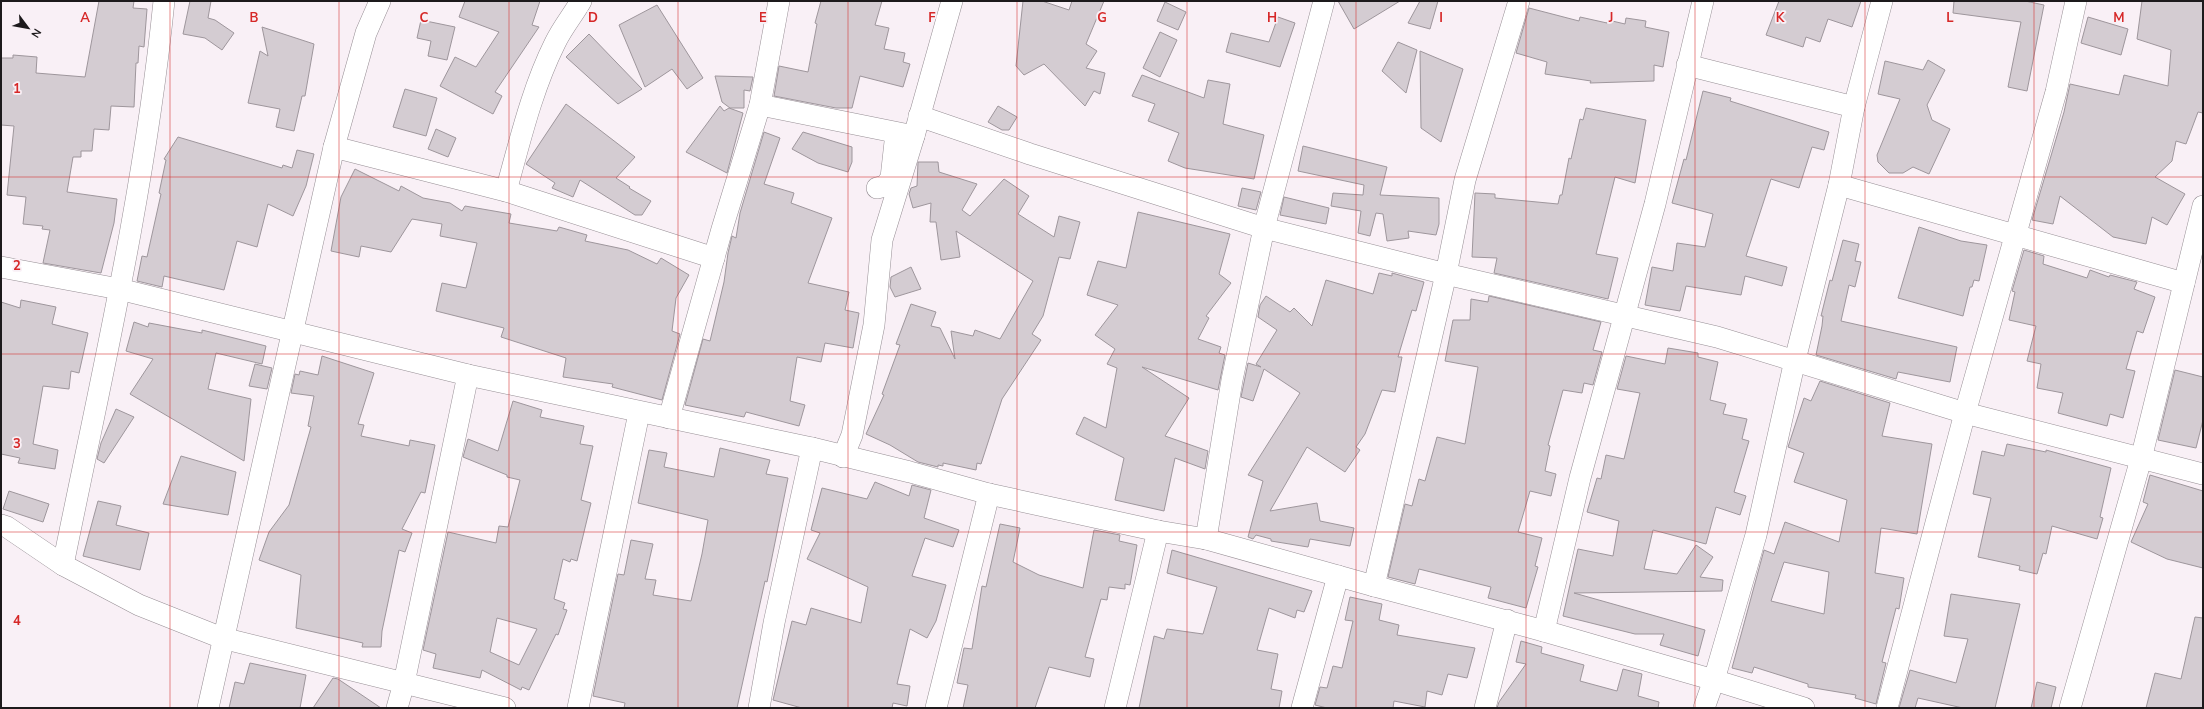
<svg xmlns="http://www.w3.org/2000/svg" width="2204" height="709" viewBox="0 0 2204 709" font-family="'Nunito Sans',sans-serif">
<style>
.building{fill:#d4ccd2;stroke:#9e969c;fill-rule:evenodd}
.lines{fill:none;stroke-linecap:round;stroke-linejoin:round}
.street-casing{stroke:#978f95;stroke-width:22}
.street{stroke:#fff;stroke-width:21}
.grid{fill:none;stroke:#d62828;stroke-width:1;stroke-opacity:0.55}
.grid-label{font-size:13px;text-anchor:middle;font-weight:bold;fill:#d62828;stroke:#f9f0f6;stroke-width:3.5;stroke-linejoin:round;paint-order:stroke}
</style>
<rect width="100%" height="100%" fill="#f9f0f6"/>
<g class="building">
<polygon points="99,1 134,1 133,8 147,9 144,47 139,46 138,63 136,63 134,107 111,106 109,130 94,129 92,151 81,151 81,157 73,157 67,192 117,199 114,223 101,273 43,263 50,230 42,229 43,226 23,224 26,197 7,195 14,126 1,125 1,58 13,58 13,55 37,57 36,73 85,77"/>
<polygon points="190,1 211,1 208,18 215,20 234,33 222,50 205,38 183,34"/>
<polygon points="465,1 540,1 532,25 539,27 495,92 502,96 493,114 440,86 455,57 476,67 499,32 459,17"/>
<polygon points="821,1 882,1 875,25 889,28 884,49 905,53 903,62 910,64 903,87 860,76 852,108 836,108 774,96 779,66 808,72 817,24 815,23"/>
<polygon points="1023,1 1042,1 1069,10 1072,1 1104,1 1086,44 1097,51 1086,68 1105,73 1100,94 1094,91 1085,106 1044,64 1024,75 1016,66"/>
<polygon points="1338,1 1400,1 1354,29"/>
<polygon points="1420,1 1438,1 1430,29 1408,23"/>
<polygon points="1779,1 1861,1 1852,27 1828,19 1820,42 1806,37 1803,47 1766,35"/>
<polygon points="1954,1 2025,1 2044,5 2027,91 2008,87 2021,22 1953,13"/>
<polygon points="2142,1 2203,1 2203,113 2198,112 2186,144 2176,141 2172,161 2155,177 2185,194 2167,225 2152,217 2146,244 2113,237 2060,196 2053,224 2032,220 2064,112 2070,84 2119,95 2124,75 2168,86 2171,50 2137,39"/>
<polygon points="1165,2 1186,12 1178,30 1157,21"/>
<polygon points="657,5 703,78 687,89 672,69 645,87 619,25"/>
<polygon points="1529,8 1579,21 1580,17 1607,23 1608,20 1625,24 1626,18 1646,21 1645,27 1669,32 1663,67 1654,65 1654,81 1590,83 1591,81 1545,74 1547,62 1516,53"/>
<polygon points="1278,17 1295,23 1280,67 1226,52 1231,33 1269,42"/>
<polygon points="2088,17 2128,29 2121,55 2081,43"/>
<polygon points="421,20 455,27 447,60 428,56 431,41 417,38"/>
<polygon points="262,27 314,44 305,96 302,96 294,131 276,127 280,109 248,103 260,51 268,56"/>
<polygon points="1160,32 1177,40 1160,77 1143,68"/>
<polygon points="589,34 642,89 618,104 566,57"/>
<polygon points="1398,42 1417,50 1406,93 1382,71"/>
<polygon points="1420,51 1463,69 1441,142 1421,128"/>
<polygon points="1928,60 1945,70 1927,105 1932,120 1950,129 1929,174 1913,167 1903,173 1889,173 1878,162 1877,155 1900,99 1878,94 1885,61 1923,70"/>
<polygon points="1142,75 1204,98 1208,80 1230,84 1223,124 1264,135 1254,179 1185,168 1168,161 1179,133 1148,121 1155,104 1132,96"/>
<polygon points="715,76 753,77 750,91 744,90 744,108 730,108 722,102"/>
<polygon points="405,89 437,98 426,136 393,127"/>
<polygon points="1703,91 1731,98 1730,101 1829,132 1824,150 1812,147 1799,188 1771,179 1746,256 1787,267 1782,286 1745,276 1741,295 1686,286 1680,311 1645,305 1652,267 1673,271 1677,243 1705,247 1713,214 1672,203 1684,159 1686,160"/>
<polygon points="566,104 635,157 616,178 630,187 629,188 651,201 642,215 635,215 580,180 573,197 552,188 555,183 526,164"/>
<polygon points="720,106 724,111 729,108 743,113 727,173 686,152"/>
<polygon points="998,106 1017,117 1009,130 1002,130 988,122"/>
<polygon points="1586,108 1646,120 1635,183 1615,177 1596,254 1618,258 1608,299 1494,273 1497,258 1472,257 1475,193 1495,194 1495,198 1558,204 1560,195 1562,195 1569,158 1571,159 1580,119 1583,120"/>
<polygon points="436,129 456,138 448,157 428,149"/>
<polygon points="764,132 780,138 764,184 794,193 791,203 832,218 808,283 849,292 845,310 859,313 853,348 825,343 821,362 797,357 790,401 805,405 799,426 746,412 744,417 685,405 703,339 710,341 724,282 728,253 732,236 736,238 740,213"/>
<polygon points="803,132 852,147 852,162 848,172 818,163 792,149"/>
<polygon points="178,137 282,168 283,165 292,168 297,150 314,154 306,186 293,216 268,204 257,247 237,241 224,290 164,276 162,287 137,281 142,256 147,257 161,194 159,193 166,160 164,159"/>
<polygon points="1303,146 1387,167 1380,195 1439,198 1439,224 1436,235 1408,231 1409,238 1387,241 1383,214 1376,213 1370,236 1358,233 1361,211 1331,206 1333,193 1363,195 1364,185 1298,171"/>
<polygon points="918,162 938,162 939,172 977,184 962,210 970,216 1004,179 1029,196 1018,214 1054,237 1059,216 1080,222 1070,259 1059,257 1043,316 1032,334 1041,340 1002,399 981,464 977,463 976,470 943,463 943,466 938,465 938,467 918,462 890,445 866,434 884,395 882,394 900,345 896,344 911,304 936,312 931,326 940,328 955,359 951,331 973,336 975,330 1000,339 1033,281 956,231 960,257 941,260 936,222 930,222 931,203 913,208 909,194 911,188 917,186"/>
<polygon points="355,169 399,191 401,186 423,198 450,203 462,211 465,206 511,214 509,223 557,231 559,227 587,235 585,241 628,250 657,264 661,258 689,275 676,298 672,331 680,334 662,400 612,387 613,384 563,377 566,358 501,337 504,328 436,311 442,283 466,288 477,243 440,236 442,224 412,219 391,252 361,246 359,257 331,251 341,197"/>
<polygon points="1242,188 1261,192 1256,210 1238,206"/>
<polygon points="1284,197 1329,208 1326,224 1280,215"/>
<polygon points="1138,212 1230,234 1219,274 1231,283 1206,316 1209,318 1198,339 1221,347 1219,353 1225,355 1218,390 1142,367 1189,398 1165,436 1208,451 1205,469 1175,458 1164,511 1115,500 1124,458 1076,434 1084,417 1106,428 1117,368 1107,364 1115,349 1095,335 1118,305 1087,295 1098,261 1126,268"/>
<polygon points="1919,227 1961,241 1987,245 1979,281 1974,280 1972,287 1970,287 1963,316 1898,298"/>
<polygon points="1843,240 1859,244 1855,261 1861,262 1855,287 1849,285 1841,321 1957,347 1950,382 1898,372 1896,379 1816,355 1822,326 1823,316 1821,316 1830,280 1832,281"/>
<polygon points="2024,250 2044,256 2043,264 2087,278 2090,270 2109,277 2110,275 2137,282 2134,289 2155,297 2143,333 2137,331 2126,369 2135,371 2123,418 2110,414 2107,426 2058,413 2063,393 2037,388 2041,364 2027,361 2036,326 2009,320 2015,292 2012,291"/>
<polygon points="911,267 921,289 895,297 890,287 891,277"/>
<polygon points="1379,273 1392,276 1392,273 1424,282 1416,311 1412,310 1398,357 1402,357 1395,392 1382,390 1365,434 1356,447 1360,450 1345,472 1307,447 1270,511 1317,503 1320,521 1354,528 1350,546 1310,539 1308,547 1271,541 1271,539 1256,535 1253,539 1248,537 1263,481 1248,475 1300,393 1264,369 1253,401 1241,397 1248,363 1261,367 1256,364 1277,330 1258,317 1260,305 1266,296 1290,312 1294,308 1312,326 1326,280 1373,294"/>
<polygon points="1489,296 1601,322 1593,350 1602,352 1593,385 1584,383 1582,393 1563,390 1548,445 1550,446 1545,471 1556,474 1551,496 1530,491 1518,532 1542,538 1535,566 1538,567 1526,608 1488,598 1491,587 1419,569 1415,584 1388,577 1405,504 1412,506 1419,479 1425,481 1437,437 1465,444 1478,367 1445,361 1453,320 1470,320 1471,299 1488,302"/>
<polygon points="21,300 56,307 52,324 88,333 79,373 71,371 69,389 43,386 33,444 58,450 55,469 18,463 20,458 1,454 1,302 20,308"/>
<polygon points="134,322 148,327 149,323 202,333 202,330 266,346 262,364 216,353 208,389 251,399 244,461 130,394 153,359 126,351"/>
<polygon points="1668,348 1698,353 1698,357 1718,362 1710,400 1726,404 1723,414 1747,419 1742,439 1749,441 1734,492 1746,496 1740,515 1716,507 1706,544 1653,530 1644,569 1677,574 1696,545 1713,557 1700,577 1723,580 1722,591 1574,593 1705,630 1698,656 1660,645 1664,634 1635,634 1563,616 1578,549 1613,556 1619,521 1587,512 1597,478 1601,479 1606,455 1624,459 1640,393 1617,389 1626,356 1665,364"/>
<polygon points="322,356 374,373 358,424 364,425 361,436 409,446 410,440 435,445 425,493 421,492 402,529 412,533 405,552 399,550 382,631 381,647 362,647 363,643 296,628 301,575 259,560 269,532 289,505 311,427 308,426 314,396 291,393 295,374 299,375 300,371 318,375"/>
<polygon points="255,364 272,368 267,389 249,386"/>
<polygon points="2175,370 2203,377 2203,420 2196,448 2158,440"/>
<path d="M1820,381L1890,403L1882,436L1932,444L1917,534L1881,528L1875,573L1904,578L1899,609L1896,608L1882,662L1886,663L1876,704L1855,698L1856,695L1808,687V684L1754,667L1752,673L1732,668L1764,550L1774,554L1785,522L1839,542L1847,500L1794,482L1804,453L1788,447L1804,398L1811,401ZM1784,562L1829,572L1824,614L1771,601Z"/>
<path d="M513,401L542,410L540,417L584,426L580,444L593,446L581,500L591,503L577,561L571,559L570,562L563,559L554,599L565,603L563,609L567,610L558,635L556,634L529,690L522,687L521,690L482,670L480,678L433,668L436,654L423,650L448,532L496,543L499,526L508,527L520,480L507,477V475L463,457L468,439L498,451ZM497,618L537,629L519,665L490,652Z"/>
<polygon points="116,409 134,417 104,463 97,459 101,443"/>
<polygon points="2007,444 2046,452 2046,450 2111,468 2100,517 2103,518 2097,539 2052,526 2046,554 2043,553 2037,574 2019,570 2020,566 1978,557 1991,498 1973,494 1982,451 2004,456"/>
<polygon points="720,448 770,460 766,474 788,478 767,582 765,581 737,708 624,708 625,703 593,696 618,574 624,575 631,540 653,544 645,579 656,580 653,595 691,601 702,554 708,520 638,503 649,450 667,453 664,467 714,477"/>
<polygon points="181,456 236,472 228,515 163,504"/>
<polygon points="2150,475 2203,491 2203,568 2167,559 2131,542 2148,504 2143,502"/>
<polygon points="875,482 909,496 912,485 931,490 924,518 959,530 953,547 925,538 912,576 946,585 936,621 927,638 910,629 897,684 910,686 907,706 893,703 892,708 802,708 773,700 792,621 806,625 811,608 861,623 868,587 807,559 820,533 811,530 822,488 867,499"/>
<polygon points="9,491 49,504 43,522 3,509"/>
<polygon points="98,501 121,506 116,525 149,533 140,570 83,556"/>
<polygon points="1000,524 1020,528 1013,562 1039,575 1083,588 1094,530 1120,535 1119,541 1137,545 1130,585 1125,584 1125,589 1109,587 1107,600 1101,599 1085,657 1094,659 1090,677 1049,667 1035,708 963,708 968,685 957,683 964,648 972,649 982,586 986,587"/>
<polygon points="1172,550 1312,591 1304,612 1297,610 1295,618 1269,608 1257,650 1278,654 1271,689 1282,691 1279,708 1139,708 1154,636 1164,639 1167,629 1203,634 1217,587 1167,573"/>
<polygon points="1951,594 2020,604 1995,708 1963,708 1918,698 1915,708 1899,708 1910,670 1956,683 1968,639 1944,636"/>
<polygon points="1350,597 1382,604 1379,620 1399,625 1397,635 1475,648 1467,678 1448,674 1442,695 1427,691 1425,707 1394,701 1393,708 1327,708 1315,705 1320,687 1327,688 1333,666 1342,668 1353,621 1345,620"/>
<polygon points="2195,617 2203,618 2203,708 2146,708 2155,673 2181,679"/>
<polygon points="1521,641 1542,647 1541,653 1584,665 1580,681 1617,691 1623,669 1642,674 1638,696 1659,702 1658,708 1497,708 1499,702 1526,664 1516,662"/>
<polygon points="250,663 306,675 300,708 229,708 235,682 244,684"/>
<polygon points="333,678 338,679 381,708 313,708"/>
<polygon points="2037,682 2056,687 2051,708 2031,708"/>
</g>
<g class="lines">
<defs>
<g id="street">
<polyline points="1687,65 1854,107"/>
<polyline points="760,105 914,136"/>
<polyline points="919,116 1030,154 1264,228 1446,274 1717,337 1965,413 2203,474"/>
<polyline points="334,147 506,191 714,258"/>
<polyline points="1839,185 2184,283"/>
<polyline points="877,188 885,186 891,178 896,133"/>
<path d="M506,191C520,141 532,89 555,43C562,28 573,15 581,1"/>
<polyline points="1,267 119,289 468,375 812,448 910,472 989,494 1158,531 1206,539 1374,586 1544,631 1714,680 1804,708"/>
<polyline points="669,418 722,229 760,105 779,1"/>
<polyline points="843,457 852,435 874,325 882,240 914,136 952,1"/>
<polyline points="1,525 7,527 63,565 139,605 222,638 505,708"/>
<polyline points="1206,539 1232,380 1264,228 1324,1"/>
<path d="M63,565C101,378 145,191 164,1"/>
<polyline points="1374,586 1446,274 1465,180 1519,1"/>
<polyline points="1544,631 1580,478 1655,204 1703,1"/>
<polyline points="208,708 334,147 366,33 380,1"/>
<polyline points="397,708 404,683 468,375"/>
<polyline points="578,708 639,413"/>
<polyline points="759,708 774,623 812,448"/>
<polyline points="936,708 989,494"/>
<polyline points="1115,708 1158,531"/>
<polyline points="1302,708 1338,576"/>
<polyline points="1485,708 1507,620"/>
<polyline points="1704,708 1714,680 1756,535 1795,360 1839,185 1854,107 1882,1"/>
<polyline points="1887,708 1965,413 2056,92 2076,1"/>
<polyline points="2070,708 2141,459 2203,206"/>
</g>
</defs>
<use href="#street" class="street-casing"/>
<use href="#street" class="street"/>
</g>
<path class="grid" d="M170,1V708M339,1V708M509,1V708M678,1V708M848,1V708M1017,1V708M1187,1V708M1356,1V708M1526,1V708M1695,1V708M1865,1V708M2034,1V708M1,177H2203M1,354H2203M1,532H2203"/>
<g class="grid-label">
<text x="85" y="22">A</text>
<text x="254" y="22">B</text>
<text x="424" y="22">C</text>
<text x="593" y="22">D</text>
<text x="763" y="22">E</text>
<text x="932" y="22">F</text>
<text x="1102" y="22">G</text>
<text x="1272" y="22">H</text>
<text x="1441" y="22">I</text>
<text x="1611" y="22">J</text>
<text x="1780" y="22">K</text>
<text x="1950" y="22">L</text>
<text x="2119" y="22">M</text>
<text x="17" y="93">1</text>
<text x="17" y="270">2</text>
<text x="17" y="448">3</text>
<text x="17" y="625">4</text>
</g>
<rect width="2204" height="709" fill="none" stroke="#1d1a1c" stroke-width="4"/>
<g transform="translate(28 28) rotate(122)" stroke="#f9f0f6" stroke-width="3" paint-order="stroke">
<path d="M0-3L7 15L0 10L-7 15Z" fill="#1d1a1c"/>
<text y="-6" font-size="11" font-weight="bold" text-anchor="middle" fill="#1d1a1c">N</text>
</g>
</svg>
